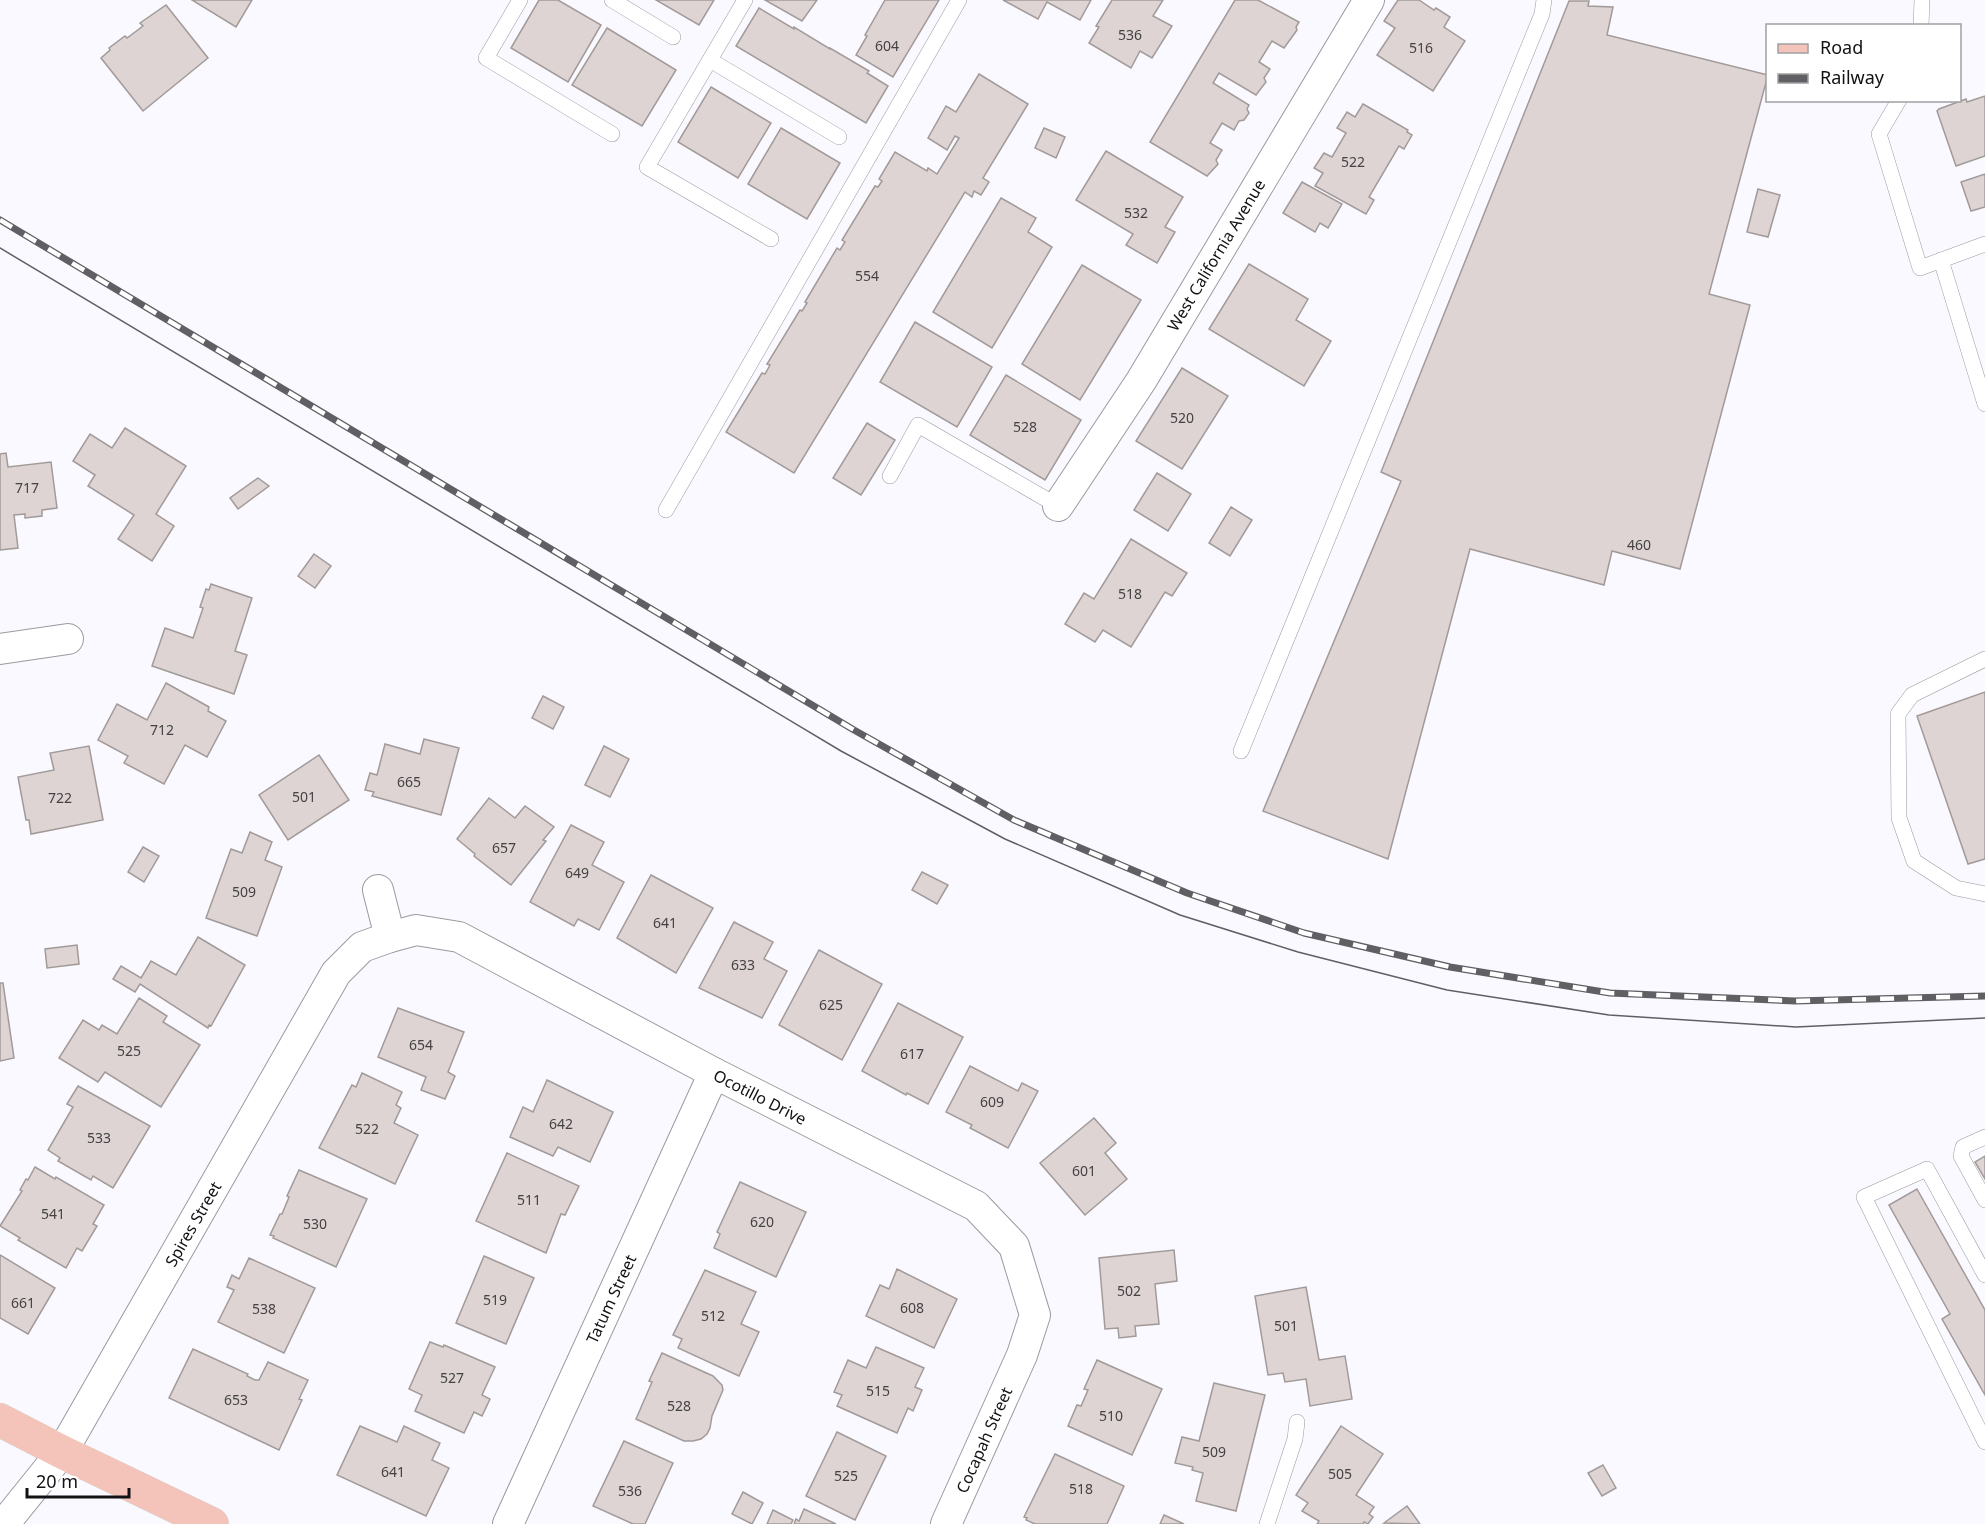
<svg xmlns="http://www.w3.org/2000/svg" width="1985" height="1524" viewBox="0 0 1985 1524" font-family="'Noto Sans',sans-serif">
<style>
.building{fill:#ddd4d3;stroke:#a29a99;stroke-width:1.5}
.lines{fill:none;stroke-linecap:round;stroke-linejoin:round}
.service-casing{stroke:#9a9aa0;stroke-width:16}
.minor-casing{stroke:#9a9aa0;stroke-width:32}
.primary-casing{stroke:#d4d4d5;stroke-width:34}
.service{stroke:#fff;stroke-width:15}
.minor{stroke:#fff;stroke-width:30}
.primary{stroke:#f4c3b9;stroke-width:33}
.tram{stroke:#606064;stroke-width:1.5}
.rail-casing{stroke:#606064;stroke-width:7}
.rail{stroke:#fff;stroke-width:4.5;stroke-dasharray:14;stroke-linecap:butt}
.labels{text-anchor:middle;stroke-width:4.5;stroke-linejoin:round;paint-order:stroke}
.number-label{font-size:14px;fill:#454244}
.street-label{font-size:16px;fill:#121215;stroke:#fff}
</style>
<rect width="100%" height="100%" fill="#f9f9ff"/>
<g class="building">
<polygon points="192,0 252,0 236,27"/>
<polygon points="539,0 558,0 601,25 568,82 511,48"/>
<polygon points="656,0 714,0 699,25"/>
<polygon points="765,0 817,0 802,21"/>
<polygon points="885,0 939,0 893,77 856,55 867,36 865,35"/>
<polygon points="1003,0 1091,0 1080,20 1047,2 1038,19"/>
<polygon points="1112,0 1163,0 1153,16 1172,26 1152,58 1140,51 1131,68 1089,43 1099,27 1096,26"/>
<polygon points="1235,0 1258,0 1299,22 1296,27 1297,30 1284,48 1272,41 1259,62 1270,69 1264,78 1266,82 1256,95 1219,73 1213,83 1249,105 1247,109 1249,113 1244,120 1239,121 1234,130 1222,123 1210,143 1222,150 1216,160 1218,164 1207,176 1150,142"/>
<polygon points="1398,0 1419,0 1434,10 1436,8 1450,17 1444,27 1465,41 1433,91 1377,55 1395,28 1384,21"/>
<polygon points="1569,1 1589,1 1588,6 1613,7 1607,35 1768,75 1709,294 1750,305 1680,569 1612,551 1604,585 1470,549 1388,859 1263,811 1401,481 1381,472"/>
<polygon points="166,5 208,58 143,111 101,58 110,50 109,48 125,36 127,38 143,26 140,23"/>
<polygon points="759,8 794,29 794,27 830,49 830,48 869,71 867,73 888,86 866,123 736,46"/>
<polygon points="607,28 676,70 642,126 572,85"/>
<polygon points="979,74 1028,104 983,178 989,182 981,195 974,191 972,197 965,192 794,473 726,432 762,373 765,374 770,365 767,364 800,310 802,311 807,303 805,302 837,248 840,250 845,242 842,240 875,186 878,187 882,181 879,179 895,152 927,171 928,168 937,174 959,138 955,136 947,150 928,138 946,106 956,112"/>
<polygon points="711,87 771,123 738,178 678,142"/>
<polygon points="1985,96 1985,156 1956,166 1937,111 1939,109 1966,99 1967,102"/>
<polygon points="1363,104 1408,130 1407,132 1412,135 1404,149 1399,146 1369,197 1374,200 1366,214 1315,186 1323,173 1314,168 1324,153 1332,157 1346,133 1337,128 1347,112 1355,117"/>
<polygon points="781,128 840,163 807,219 748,184"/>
<polygon points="1044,128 1065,137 1056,158 1035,148"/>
<polygon points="1106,151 1183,197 1165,227 1175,232 1157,263 1126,245 1133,234 1076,200"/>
<polygon points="1985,174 1985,207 1971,211 1961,182"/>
<polygon points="1302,182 1342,204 1328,228 1320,223 1315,232 1283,213"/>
<polygon points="1758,189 1780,195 1768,237 1747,232"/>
<polygon points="1001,198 1036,218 1028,232 1052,247 992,348 933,312"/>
<polygon points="1249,264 1308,299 1296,320 1331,341 1304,386 1209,329"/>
<polygon points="1082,265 1141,300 1080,400 1022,364"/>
<polygon points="915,322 992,367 957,427 880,382"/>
<polygon points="1182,368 1228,396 1182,469 1136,441"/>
<polygon points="1006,375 1081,420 1045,480 970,435"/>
<polygon points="867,423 895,440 861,495 833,478"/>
<polygon points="125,428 186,466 156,514 174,526 152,561 118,539 134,515 88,486 95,475 73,461 90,434 112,448"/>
<polygon points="6,453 8,467 51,462 57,508 42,510 42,516 25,518 25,514 14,515 18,548 0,550 0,454"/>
<polygon points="1157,473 1191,494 1168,531 1134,510"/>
<polygon points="258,478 269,486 238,509 230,498"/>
<polygon points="1231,507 1252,520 1230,556 1209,543"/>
<polygon points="1131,539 1187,573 1172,596 1165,592 1131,647 1103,630 1095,642 1065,624 1084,593 1094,599"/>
<polygon points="314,554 331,566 315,588 298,576"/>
<polygon points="211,584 252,598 235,651 247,655 234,694 152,666 165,628 193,638 203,608 200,607 206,589 209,590"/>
<polygon points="166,683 209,707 208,711 226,721 207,757 185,745 164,784 124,763 128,756 98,740 117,704 147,720"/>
<polygon points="1985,692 1985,859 1968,864 1917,716"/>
<polygon points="543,696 564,707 553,729 532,718"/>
<polygon points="424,739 459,748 441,815 372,796 374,792 365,790 370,773 377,775 385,744 420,754"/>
<polygon points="89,746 103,820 31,834 29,820 26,820 18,777 54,770 50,753"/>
<polygon points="604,746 629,759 610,797 585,785"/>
<polygon points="319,755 349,800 288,840 259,795"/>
<polygon points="489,798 515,818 525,806 554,827 543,840 546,841 511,885 474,856 475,854 457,839"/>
<polygon points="571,825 604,842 592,865 624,882 599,930 578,919 574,926 530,902"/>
<polygon points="250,832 272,842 265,860 282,867 257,936 206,918 231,849 242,853"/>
<polygon points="143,847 159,856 144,882 128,872"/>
<polygon points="922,872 948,885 937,904 912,890"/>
<polygon points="651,875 713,908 676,973 617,938"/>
<polygon points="734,922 773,942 764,959 787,971 762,1018 699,988"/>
<polygon points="198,937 245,965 211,1026 209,1025 208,1028 140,984 135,992 113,979 121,966 141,978 151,961 176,975"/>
<polygon points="77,945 79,964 47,968 45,949"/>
<polygon points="819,950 882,984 842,1060 779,1025"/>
<polygon points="0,983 3,983 14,1058 0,1061"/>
<polygon points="139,998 167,1016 163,1022 200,1045 161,1107 105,1072 98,1082 59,1058 83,1020 99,1030 102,1025 117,1034"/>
<polygon points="898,1003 963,1037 928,1104 907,1093 906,1095 862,1071"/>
<polygon points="398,1008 464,1032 448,1072 455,1076 445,1099 421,1090 426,1077 378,1057"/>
<polygon points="970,1066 1018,1091 1022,1083 1038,1091 1008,1148 970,1128 972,1125 946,1112"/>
<polygon points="362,1073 402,1092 396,1105 401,1108 394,1123 418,1135 395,1184 319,1148 352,1085 356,1087"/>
<polygon points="547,1080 613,1112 590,1162 558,1147 553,1156 510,1137 523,1107 533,1112"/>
<polygon points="78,1086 150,1126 113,1188 93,1176 91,1180 58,1161 60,1158 48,1150 73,1107 67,1104"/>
<polygon points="1094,1118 1116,1143 1105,1153 1127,1179 1085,1215 1040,1163"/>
<polygon points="507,1153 579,1186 565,1215 561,1214 546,1253 476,1221"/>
<polygon points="1985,1156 1985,1179 1975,1162"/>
<polygon points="35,1167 55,1179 56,1177 104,1205 93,1224 97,1226 82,1251 77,1248 66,1268 18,1240 20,1238 0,1226 22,1191 20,1190 26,1179 28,1180"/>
<polygon points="299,1170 367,1199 336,1267 273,1238 274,1236 270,1235 280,1214 282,1214 289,1197 287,1196"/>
<polygon points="740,1182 806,1212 776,1277 714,1248 720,1234 717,1232"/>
<polygon points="1917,1189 1985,1310 1985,1395 1942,1319 1950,1314 1889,1205"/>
<polygon points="1174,1250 1177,1281 1155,1284 1159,1324 1135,1326 1136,1336 1119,1338 1118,1328 1105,1329 1099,1258"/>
<polygon points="0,1255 55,1288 28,1334 0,1318"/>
<polygon points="484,1256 534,1278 506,1344 456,1323"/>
<polygon points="249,1258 315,1288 284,1353 218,1322 234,1290 227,1287 232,1275 239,1279"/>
<polygon points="897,1269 957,1299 934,1348 866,1316 880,1285 889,1289"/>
<polygon points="705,1270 756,1292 741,1324 759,1332 739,1376 678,1348 682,1339 673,1335"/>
<polygon points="1306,1287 1319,1360 1345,1356 1352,1399 1310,1406 1306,1379 1285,1382 1283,1373 1268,1375 1255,1296"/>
<polygon points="430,1342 443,1347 444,1345 495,1367 482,1395 490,1399 482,1416 474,1412 464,1433 415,1411 422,1395 409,1389"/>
<polygon points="876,1347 924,1368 915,1387 922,1390 913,1411 908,1408 897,1433 837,1406 842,1395 834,1392 848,1360 866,1368"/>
<polygon points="193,1349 248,1374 247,1376 255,1380 259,1380 268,1362 308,1380 299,1399 302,1400 279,1450 169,1398"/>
<polygon points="662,1353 713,1376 722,1385 723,1390 712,1416 710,1428 707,1434 701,1439 693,1441 684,1441 636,1419 652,1382 649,1381"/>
<polygon points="1097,1360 1162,1389 1132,1455 1068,1426 1077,1405 1081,1406 1088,1390 1084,1389"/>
<polygon points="1214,1383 1265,1395 1236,1511 1196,1501 1203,1473 1192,1470 1193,1467 1175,1463 1182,1437 1199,1441"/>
<polygon points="360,1426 397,1442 404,1426 440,1443 432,1460 449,1468 426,1516 337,1475"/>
<polygon points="1341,1426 1383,1454 1356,1495 1374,1507 1369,1514 1373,1517 1368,1524 1364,1522 1363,1524 1317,1524 1319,1521 1302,1511 1308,1503 1296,1495"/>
<polygon points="837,1432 886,1456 855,1520 806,1496"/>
<polygon points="624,1441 673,1463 645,1524 633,1524 593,1506"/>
<polygon points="1055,1454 1124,1486 1107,1524 1035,1524 1026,1520 1027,1518 1024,1517"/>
<polygon points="1603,1465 1616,1488 1602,1496 1588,1473"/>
<polygon points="743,1492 763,1503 752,1524 732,1514"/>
<polygon points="1407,1506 1420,1524 1384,1523"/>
<polygon points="804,1509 836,1524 794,1524 796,1519 799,1521"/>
<polygon points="773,1510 793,1520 791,1524 767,1524"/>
<polygon points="1164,1515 1184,1524 1160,1524"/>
</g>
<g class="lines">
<defs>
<g id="service">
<polyline points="520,0 486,58 612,134"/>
<polyline points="612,0 673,37"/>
<polyline points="745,0 647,167 771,239"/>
<polyline points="1921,26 1922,0"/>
<polyline points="710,60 839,137"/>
<polyline points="1899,100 1879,134 1920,268 1985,244"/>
<polyline points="1941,260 1985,404"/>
<polyline points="890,476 918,425 1058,506"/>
<polyline points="666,510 959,0"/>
<polyline points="1985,659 1912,695 1898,714 1899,818 1914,861 1956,888 1985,894"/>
<polyline points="1241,751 1542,14 1544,0"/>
<polyline points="1985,1137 1963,1147 1961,1156 1985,1200"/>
<polyline points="1985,1275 1927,1169 1864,1197 1985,1442"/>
<polyline points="1267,1524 1295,1439 1297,1422"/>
</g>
<g id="minor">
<polyline points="1058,506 1141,381 1369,0"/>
<polyline points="0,649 68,639"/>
<polyline points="378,890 390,937"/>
<polyline points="4,1524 62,1452 336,973 362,947 390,937 416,930 459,937 714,1073 976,1206 1014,1246 1035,1315 1022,1355 946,1524"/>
<polyline points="508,1524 714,1073"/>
</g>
<polyline id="primary" points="0,1420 62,1452 212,1524"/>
</defs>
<use href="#service" class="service-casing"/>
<use href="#minor" class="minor-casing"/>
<use href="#primary" class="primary-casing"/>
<use href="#service" class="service"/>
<use href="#minor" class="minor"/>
<use href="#primary" class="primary"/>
<polyline class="tram" points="0,248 841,751 1005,839 1180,915 1298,952 1447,990 1609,1015 1796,1027 1985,1018"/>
<defs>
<polyline id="rail" points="0,220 854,730 1014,820 1187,893 1304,933 1450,967 1610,993 1795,1001 1985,996"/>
</defs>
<use href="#rail" class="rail-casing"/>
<use href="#rail" class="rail"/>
</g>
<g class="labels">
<g class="number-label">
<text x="1130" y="40">536</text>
<text x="887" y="51">604</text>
<text x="1421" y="53">516</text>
<text x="1353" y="167">522</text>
<text x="1136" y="218">532</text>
<text x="867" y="281">554</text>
<text x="1182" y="423">520</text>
<text x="1025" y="432">528</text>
<text x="27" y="493">717</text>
<text x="1639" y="550">460</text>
<text x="1130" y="599">518</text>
<text x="162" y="735">712</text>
<text x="409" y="787">665</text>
<text x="304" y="802">501</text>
<text x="60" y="803">722</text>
<text x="504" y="853">657</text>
<text x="577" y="878">649</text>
<text x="244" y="897">509</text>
<text x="665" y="928">641</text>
<text x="743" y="970">633</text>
<text x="831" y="1010">625</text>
<text x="421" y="1050">654</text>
<text x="129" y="1056">525</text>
<text x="912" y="1059">617</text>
<text x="992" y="1107">609</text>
<text x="561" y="1129">642</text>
<text x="367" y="1134">522</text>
<text x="99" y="1143">533</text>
<text x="1084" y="1176">601</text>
<text x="529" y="1205">511</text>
<text x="53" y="1219">541</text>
<text x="762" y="1227">620</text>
<text x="315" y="1229">530</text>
<text x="1129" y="1296">502</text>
<text x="495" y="1305">519</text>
<text x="23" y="1308">661</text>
<text x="912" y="1313">608</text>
<text x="264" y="1314">538</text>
<text x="713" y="1321">512</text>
<text x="1286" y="1331">501</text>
<text x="452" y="1383">527</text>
<text x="878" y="1396">515</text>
<text x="236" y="1405">653</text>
<text x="679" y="1411">528</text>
<text x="1111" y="1421">510</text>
<text x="1214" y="1457">509</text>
<text x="393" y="1477">641</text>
<text x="1340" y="1479">505</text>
<text x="846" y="1481">525</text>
<text x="1081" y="1494">518</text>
<text x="630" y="1496">536</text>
</g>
<g class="street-label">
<text transform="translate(1216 255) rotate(-59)" y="6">West California Avenue</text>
<text transform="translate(760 1097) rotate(27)" y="6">Ocotillo Drive</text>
<text transform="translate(193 1224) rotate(-60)" y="6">Spires Street</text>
<text transform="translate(611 1299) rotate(-65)" y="6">Tatum Street</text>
<text transform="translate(984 1440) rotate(-66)" y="6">Cocapah Street</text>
</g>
</g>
<rect x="1766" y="24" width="195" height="78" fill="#ffffff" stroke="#a0a0a1" stroke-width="1.5"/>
<rect x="1778" y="44" width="30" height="9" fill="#f4c3b9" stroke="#a0a0a1" stroke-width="1.5"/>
<text x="1820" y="54" font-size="18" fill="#121215">Road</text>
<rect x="1778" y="74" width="30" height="9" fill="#606064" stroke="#a0a0a1" stroke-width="1.5"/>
<text x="1820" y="84" font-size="18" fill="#121215">Railway</text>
<path d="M27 1488v9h102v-9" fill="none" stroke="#121215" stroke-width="3"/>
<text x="36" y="1488" font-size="18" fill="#121215" stroke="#ffffff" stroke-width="4.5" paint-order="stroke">20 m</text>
</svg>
